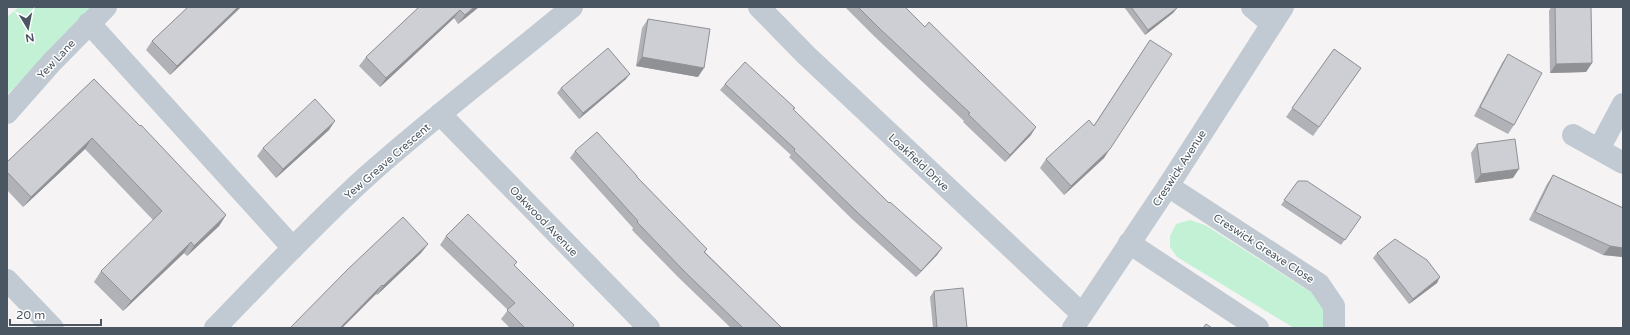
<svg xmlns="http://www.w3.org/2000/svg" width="1630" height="335" viewBox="0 0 1630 335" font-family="'Varela Round',sans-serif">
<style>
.green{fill:#c3f1d5}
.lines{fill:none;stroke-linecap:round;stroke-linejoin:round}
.minor{stroke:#c1cad2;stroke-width:22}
.wall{fill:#b0b2b7}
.shaded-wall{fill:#909195}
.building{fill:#cdcfd5;stroke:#909195}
.labels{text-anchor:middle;stroke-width:3;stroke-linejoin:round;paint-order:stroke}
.street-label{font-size:11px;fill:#4a5661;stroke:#fff}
</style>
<rect width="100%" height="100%" fill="#f5f3f3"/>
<g class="green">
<polygon points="19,7 94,7 7,95 7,17"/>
<polygon points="1190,220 1205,225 1325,301 1325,325 1323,328 1294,328 1177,257 1170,247 1170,236 1176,224"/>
</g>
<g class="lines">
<g class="minor">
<polyline points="759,7 806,55 1082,314"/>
<polyline points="1252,7 1272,24"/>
<polyline points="89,23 293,248"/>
<polyline points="7,113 52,62 106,7"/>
<polyline points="440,114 649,328"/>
<polyline points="1573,135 1623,163"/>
<polyline points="1599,149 1623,104"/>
<polyline points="1168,186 1319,284 1334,306 1334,328"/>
<polyline points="1129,243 1258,328"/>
<polyline points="7,280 53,328"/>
<path d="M215,328C265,277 314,224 367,176C433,117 504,64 572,7"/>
<polyline points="1073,328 1168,186 1283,7"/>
</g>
</g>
<g class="wall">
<polygon points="188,7 241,7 170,75 146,50 152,41"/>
<polygon points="419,7 479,7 458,24 454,18 380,87 359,66 366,57"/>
<polygon points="845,7 905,7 1031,135 1005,162 963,122 964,121 874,36"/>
<polygon points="1124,7 1176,7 1177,8 1173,13 1145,35"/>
<polygon points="1551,7 1591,7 1592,63 1586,72 1550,73 1549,11"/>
<polygon points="648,19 698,77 636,66 642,28"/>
<polygon points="1150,40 1104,158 1064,195 1040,168 1046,159 1094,125"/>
<polygon points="1334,49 1361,68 1313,136 1286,117"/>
<polygon points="1508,54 1514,125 1508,134 1474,116 1502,63"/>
<polygon points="94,79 226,215 219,226 187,256 184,253 123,311 94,282 101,271 153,220 85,149 23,207 7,190 7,162"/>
<polygon points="626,79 579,119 557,93 561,88"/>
<polygon points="725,84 793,109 889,203 942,248 937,255 916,277 852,219 789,157 791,155 720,90"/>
<polygon points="329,130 276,178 257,156 263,148"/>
<polygon points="1477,144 1513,178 1475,183 1471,153"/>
<polygon points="575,151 637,177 707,249 705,252 782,328 731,328 679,278 632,230 633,228 570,158"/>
<polygon points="1553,175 1623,208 1623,257 1603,255 1529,220 1547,184"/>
<polygon points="1298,181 1361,217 1341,245 1281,205"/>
<polygon points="446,236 517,262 514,266 572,328 510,328 501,319 508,310 440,245"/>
<polygon points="428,244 421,253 377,295 376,294 342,328 290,328"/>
<polygon points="1377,253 1437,283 1409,304 1373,258"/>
<polygon points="934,291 967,328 933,328 930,297"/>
</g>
<g class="shaded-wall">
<polygon points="238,7 241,7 170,75 177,66"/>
<polygon points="474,7 479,7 458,24 465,15"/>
<polygon points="1177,8 1173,13 1145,35 1148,30"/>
<polygon points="460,10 454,18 380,87 386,78"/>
<polygon points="642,57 704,68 698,77 636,66"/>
<polygon points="1592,63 1586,72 1550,73 1556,64"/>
<polygon points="630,74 626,79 579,119 583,113"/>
<polygon points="335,121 329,130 276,178 283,169"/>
<polygon points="1036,127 1031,135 1005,162 1010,155"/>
<polygon points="92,138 85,149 23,207 31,197"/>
<polygon points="1110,149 1104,158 1064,195 1071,186"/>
<polygon points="1519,169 1513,178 1475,183 1481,174"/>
<polygon points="226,215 219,226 187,256 194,246"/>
<polygon points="191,242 184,253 123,311 131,301"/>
<polygon points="428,244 421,253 377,295 383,286"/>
<polygon points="1610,246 1623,248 1623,257 1603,255"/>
<polygon points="942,248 937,255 916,277 921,271"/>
<polygon points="1440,277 1437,283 1409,304 1413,299"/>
<polygon points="382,285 376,294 342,328 340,328"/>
</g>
<g class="building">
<polygon points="188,7 238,7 177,66 152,41"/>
<polygon points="419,7 474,7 465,15 460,10 386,78 366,57"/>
<polygon points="858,7 905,7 925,27 929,22 1036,127 1010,155 968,114 970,113 879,28"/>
<polygon points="1131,7 1176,7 1177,8 1148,30"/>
<polygon points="1555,7 1591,7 1592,63 1556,64"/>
<polygon points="648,19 710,29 704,68 642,57"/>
<polygon points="1150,40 1172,54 1110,149 1071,186 1046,159 1089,120 1094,126"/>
<polygon points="608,48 630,74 583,113 561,88"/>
<polygon points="1334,49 1361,68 1319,127 1292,108"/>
<polygon points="1508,54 1542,73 1514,125 1480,107"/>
<polygon points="745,62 795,108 793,109 889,203 890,202 942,248 921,271 857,212 794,151 795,149 725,84"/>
<polygon points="94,79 140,126 141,125 226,215 194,246 191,242 131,301 101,271 162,211 92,138 31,197 7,172 7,162"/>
<polygon points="315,99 335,121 283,169 263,148"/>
<polygon points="597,132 637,176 637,177 707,249 704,252 782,328 743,328 684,271 637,222 638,221 575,151"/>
<polygon points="1515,139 1519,169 1481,174 1477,144"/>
<polygon points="1553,175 1623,208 1623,248 1610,246 1535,212"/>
<polygon points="1298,181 1307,181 1361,217 1345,240 1284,200"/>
<polygon points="468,214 517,262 514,265 574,325 572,328 525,328 507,310 515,303 446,236"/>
<polygon points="403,217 428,244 383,286 382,285 340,328 290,328 348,269"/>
<polygon points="1395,239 1427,260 1440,277 1413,299 1377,253"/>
<polygon points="963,288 967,328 937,328 934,291"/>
<polygon points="1206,324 1212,328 1203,328"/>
</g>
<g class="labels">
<g class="street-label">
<text transform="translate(56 59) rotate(-47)" y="4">Yew Lane</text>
<text transform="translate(387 161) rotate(-41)" y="4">Yew Greave Crescent</text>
<text transform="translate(919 162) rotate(43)" y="4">Loakfield Drive</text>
<text transform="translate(1179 168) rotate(-57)" y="4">Creswick Avenue</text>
<text transform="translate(544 221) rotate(46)" y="4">Oakwood Avenue</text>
<text transform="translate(1264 248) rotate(33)" y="4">Creswick Greave Close</text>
</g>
</g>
<rect width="1630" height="335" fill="none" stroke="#4a5661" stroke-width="16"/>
<g transform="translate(28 28) rotate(170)" stroke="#ffffff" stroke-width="3" paint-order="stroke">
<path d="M0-3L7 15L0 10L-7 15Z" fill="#4a5661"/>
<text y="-6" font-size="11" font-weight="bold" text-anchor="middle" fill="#4a5661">N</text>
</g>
<path d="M10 319v6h91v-6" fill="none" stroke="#4a5661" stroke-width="2"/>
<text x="16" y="319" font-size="12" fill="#4a5661" stroke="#ffffff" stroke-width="3" paint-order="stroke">20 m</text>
</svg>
